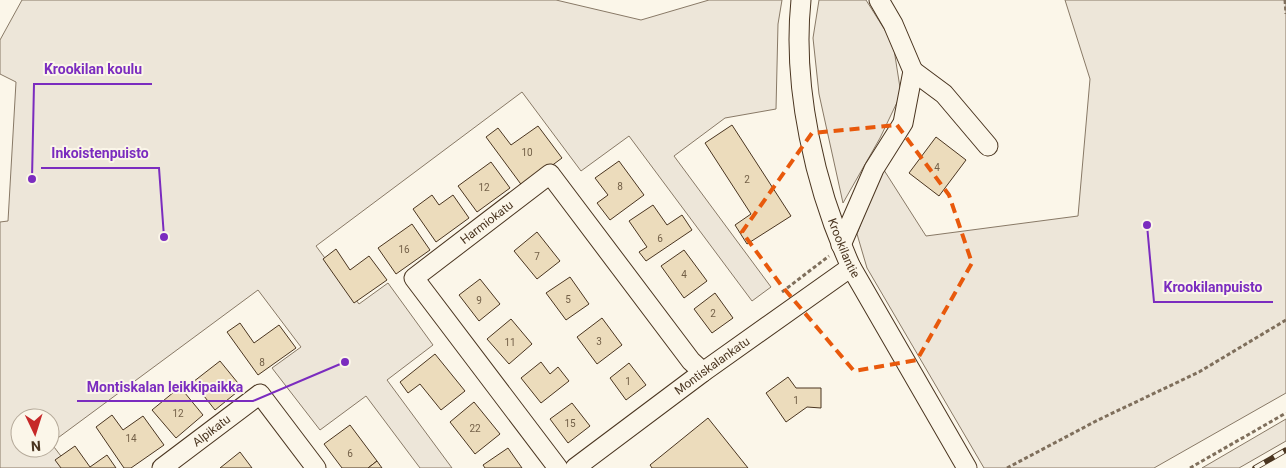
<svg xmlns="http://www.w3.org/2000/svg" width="1286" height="468" viewBox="0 0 1286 468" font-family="Roboto,sans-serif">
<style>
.green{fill:#ede6d9;stroke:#887966;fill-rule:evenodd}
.building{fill:#ecdcbc;stroke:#4a3520}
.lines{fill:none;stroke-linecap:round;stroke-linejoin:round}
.minor-casing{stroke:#4a3520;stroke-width:21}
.path{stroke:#7f6f5c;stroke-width:3;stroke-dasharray:4 2.5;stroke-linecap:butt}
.minor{stroke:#fbf6e9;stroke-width:19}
.rail-casing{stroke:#4a3520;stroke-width:5.5}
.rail{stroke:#fbf6e9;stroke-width:4;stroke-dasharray:11;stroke-linecap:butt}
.marked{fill:none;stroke:#e8590c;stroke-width:4;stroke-dasharray:10 6;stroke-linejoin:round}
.labels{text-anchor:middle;stroke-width:4;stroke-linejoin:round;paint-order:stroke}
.number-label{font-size:10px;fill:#725f47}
.street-label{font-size:12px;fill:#4a3520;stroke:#fbf6e9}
.leader{fill:none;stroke:#7b2cbf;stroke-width:2}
.callout-dot{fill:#7b2cbf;stroke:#fbf6e9;stroke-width:2}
.callout-label{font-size:14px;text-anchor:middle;font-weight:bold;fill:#7b2cbf;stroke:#fbf6e9;stroke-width:4;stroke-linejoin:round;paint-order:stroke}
</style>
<rect width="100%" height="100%" fill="#fbf6e9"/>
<g class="green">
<path d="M22,0H556L641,20L709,0H782L778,24L776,109L725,118L674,156L771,287L752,301L629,136L581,171L522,92L316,246L359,304L388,283L433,345L387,380L452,468H420L366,396L320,430L272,368L301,347L258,290L51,443L70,468H0V222L8,221L16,82L0,74V40ZM20,418H50V448H20Z"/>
<polygon points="819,0 866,0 893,43 901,94 880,138 843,203 819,94 813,38"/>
<polygon points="1065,0 1286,0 1286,393 1154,468 984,468 867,268 857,234 882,167 926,236 1078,216 1090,79"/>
<polygon points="1286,419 1286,441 1239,468 1202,468"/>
</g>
<g class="building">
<polygon points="732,125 791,216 747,244 735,225 751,214 705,143"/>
<polygon points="538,126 562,158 523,187 486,137 498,128 511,145"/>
<polygon points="936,137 966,160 939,196 909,173"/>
<polygon points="619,161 644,195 610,220 597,203 608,195 595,178"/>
<polygon points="491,162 510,188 477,212 458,186"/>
<polygon points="432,195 439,205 453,195 469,218 436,242 413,209"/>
<polygon points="653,205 667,225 682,215 692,230 646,261 639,252 647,247 629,221"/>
<polygon points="412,224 430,250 396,274 378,248"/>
<polygon points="537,232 560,261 537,279 514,251"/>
<polygon points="336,249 350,270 369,256 387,280 354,303 323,259"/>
<polygon points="684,250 707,281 684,298 661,266"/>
<polygon points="570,277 589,304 566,320 546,293"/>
<polygon points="480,279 500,304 479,321 459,295"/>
<polygon points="715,293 733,318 712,333 694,309"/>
<polygon points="602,318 622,345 597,364 577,337"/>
<polygon points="511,319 532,344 509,364 487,339"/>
<polygon points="240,323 254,343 279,325 296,348 258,375 227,332"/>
<polygon points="435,354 465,391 441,410 420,384 408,393 400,382"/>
<polygon points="220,361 242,388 215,410 193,382"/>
<polygon points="541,362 550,374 558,367 569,381 541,403 521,378"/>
<polygon points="629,363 646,385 626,400 610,378"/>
<polygon points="788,377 796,388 821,388 821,408 807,407 786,422 766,393"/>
<polygon points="180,387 203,415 176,438 152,410"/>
<polygon points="474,402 500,434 475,454 450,422"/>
<polygon points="572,403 590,426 568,443 550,419"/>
<polygon points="112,415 123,430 143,416 164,445 131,468 124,468 96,427"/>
<polygon points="708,418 748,468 652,468 650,465"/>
<polygon points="350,425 377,461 368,468 342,468 324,444"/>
<polygon points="75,446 90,467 107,455 116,468 61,468 55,460"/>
<polygon points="508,448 522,468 485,468 483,465"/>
<polygon points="240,452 252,468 220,468"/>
<polygon points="377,461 382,468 368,468"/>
</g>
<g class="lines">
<defs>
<g id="minor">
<path id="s1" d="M801,0C792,87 815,188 851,267L967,468"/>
<polyline points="913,71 944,94 988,146"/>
<polyline points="841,245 874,169 903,123 913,71 893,24 879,0"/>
<path id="s2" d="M162,468L260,394L316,468"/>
<path id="s3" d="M558,468L414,278L550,174L691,361L703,372"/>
<path id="s4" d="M575,468L703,372L851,267"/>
</g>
</defs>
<use href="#minor" class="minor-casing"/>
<g class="path">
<polyline points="1285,0 1286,14"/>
<polyline points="782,292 829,256"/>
<polyline points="1007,468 1098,420 1199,372 1286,320"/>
<polyline points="1190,468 1286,413"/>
</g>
<use href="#minor" class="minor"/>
<defs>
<polyline id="rail" points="1255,468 1286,450"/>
</defs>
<use href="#rail" class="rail-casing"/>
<use href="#rail" class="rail"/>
</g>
<path class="marked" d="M897,125L949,195L972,263L917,360L854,371L781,285L742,232L812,133Z"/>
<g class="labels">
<g class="number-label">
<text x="527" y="156">10</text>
<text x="937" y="171">4</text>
<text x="747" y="183">2</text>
<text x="620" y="190">8</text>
<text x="484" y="191">12</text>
<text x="660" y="242">6</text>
<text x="404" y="253">16</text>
<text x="537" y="260">7</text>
<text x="684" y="278">4</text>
<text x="568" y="303">5</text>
<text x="479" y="304">9</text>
<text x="713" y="317">2</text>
<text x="599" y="345">3</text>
<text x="510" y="346">11</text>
<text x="262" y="366">8</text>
<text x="628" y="385">1</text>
<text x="796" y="404">1</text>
<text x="178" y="417">12</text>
<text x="570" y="427">15</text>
<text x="475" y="432">22</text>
<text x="131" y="442">14</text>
<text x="350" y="457">6</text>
</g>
<g class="street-label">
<text dy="4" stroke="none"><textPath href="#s3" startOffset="330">Harmiokatu</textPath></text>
<text dy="4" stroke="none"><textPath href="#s1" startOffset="254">Krookilantie</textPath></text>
<text dy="4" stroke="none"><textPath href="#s4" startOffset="171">Montiskalankatu</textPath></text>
<text dy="4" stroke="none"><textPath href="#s2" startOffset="62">Alpikatu</textPath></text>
</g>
</g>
<path class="leader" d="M32 179L34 84H152M164 237L159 168H41M1147 225L1154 302H1273M345 362L253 401H77"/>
<g class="callout-dot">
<circle cx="32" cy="179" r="5"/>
<circle cx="164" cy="237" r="5"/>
<circle cx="1147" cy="225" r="5"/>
<circle cx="345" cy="362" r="5"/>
</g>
<g class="callout-label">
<text x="93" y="74">Krookilan koulu</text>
<text x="100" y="158">Inkoistenpuisto</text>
<text x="1213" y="292">Krookilanpuisto</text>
<text x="165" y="392">Montiskalan leikkipaikka</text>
</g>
<g transform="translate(35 433) rotate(176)"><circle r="24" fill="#fbf6e9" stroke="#b4a999"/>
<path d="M0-4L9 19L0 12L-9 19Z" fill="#c62828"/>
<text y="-8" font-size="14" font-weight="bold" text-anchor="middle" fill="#4a3520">N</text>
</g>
</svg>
